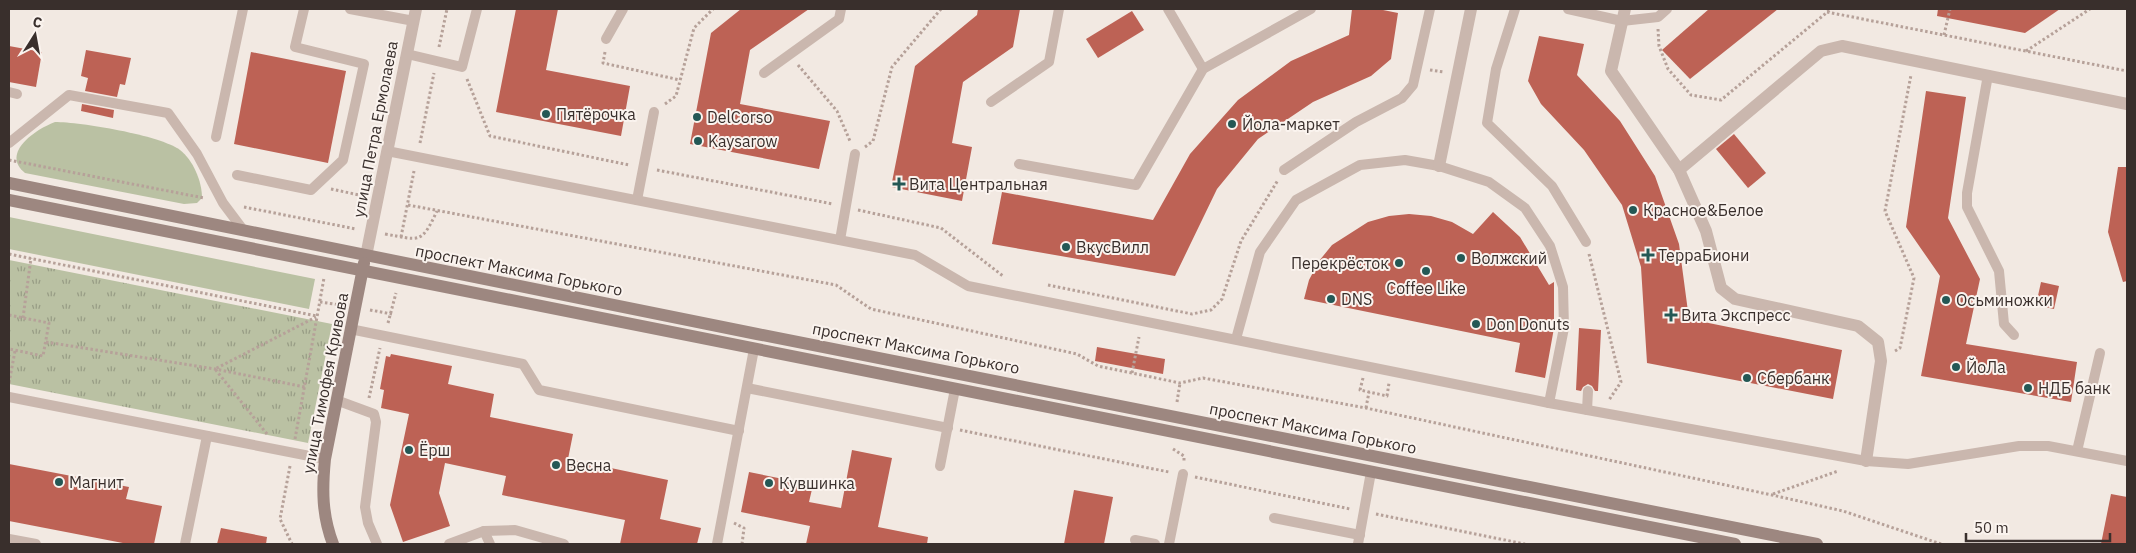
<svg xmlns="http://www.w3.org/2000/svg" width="2136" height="553" viewBox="0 0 2136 553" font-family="'IBM Plex Sans',sans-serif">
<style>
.grass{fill:#bac1a3}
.park{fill:url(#park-tufts)}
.building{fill:#bd6255}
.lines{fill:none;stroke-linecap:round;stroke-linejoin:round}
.path{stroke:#b6a199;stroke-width:3;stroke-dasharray:2.5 2.5;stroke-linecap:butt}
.lane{stroke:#cab7ae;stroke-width:10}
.street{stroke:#cab7ae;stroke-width:12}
.secondary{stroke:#9d8780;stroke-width:12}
.poi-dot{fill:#245855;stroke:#faf3ee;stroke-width:2}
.labels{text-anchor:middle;stroke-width:4;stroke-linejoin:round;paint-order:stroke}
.poi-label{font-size:16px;fill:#392f2c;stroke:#faf3ee;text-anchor:start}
.street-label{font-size:16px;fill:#392f2c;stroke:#faf3ee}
</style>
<defs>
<pattern id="park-tufts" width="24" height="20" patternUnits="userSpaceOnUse" patternTransform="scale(1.25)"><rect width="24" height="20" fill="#bac1a3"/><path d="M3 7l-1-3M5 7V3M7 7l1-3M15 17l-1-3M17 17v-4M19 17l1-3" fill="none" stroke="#989d85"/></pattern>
</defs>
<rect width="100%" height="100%" fill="#f2e9e2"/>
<g class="grass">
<path d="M55,122C80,122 160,135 180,150C193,160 202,181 202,198L197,203L184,204L25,173C0,153 36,129 55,122Z"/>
<polygon points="9,217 315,279 309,309 9,249"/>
</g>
<polygon class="park" points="9,260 332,324 308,443 9,384"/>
<g class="building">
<polygon points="516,9 558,9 546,70 630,86 621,136 496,112"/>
<polygon points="741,9 809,9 750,50 740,104 830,121 819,169 690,144 711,33"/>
<polygon points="978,9 1020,9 1013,47 963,82 952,143 972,147 962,201 891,187 915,66 977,15"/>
<polygon points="1352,9 1378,9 1398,13 1391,59 1371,76 1313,102 1258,139 1217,189 1175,276 992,244 1002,192 1153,220 1190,154 1238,100 1291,61 1349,35"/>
<polygon points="1709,9 1778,9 1690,79 1662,50"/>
<polygon points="1938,9 2060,9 2025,33 1937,16"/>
<polygon points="1132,11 1144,30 1098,58 1086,39"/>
<polygon points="1539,36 1584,44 1577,75 1620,121 1655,176 1679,244 1689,319 1842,350 1833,399 1647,363 1641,267 1622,205 1584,150 1541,104 1528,81"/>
<polygon points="9,46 42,52 36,87 9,82"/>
<polygon points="86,50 131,58 125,85 120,84 117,97 85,91 88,78 81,76"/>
<polygon points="251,52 346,71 328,163 234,144"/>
<polygon points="1926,91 1966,97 1948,218 1980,279 1966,344 2077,362 2071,402 1921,376 1940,276 1906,227"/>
<polygon points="82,104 114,110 113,118 81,111"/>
<polygon points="1734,134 1766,173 1748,188 1716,149"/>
<polygon points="2118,167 2127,167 2127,281 2123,282 2108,232"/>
<polygon points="1493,212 1520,237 1549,285 1554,282 1554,328 1545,378 1515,372 1520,343 1304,299 1309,280 1319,261 1332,245 1368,222 1389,216 1409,214 1431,216 1452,222 1473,234"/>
<polygon points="2041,282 2059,286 2054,309 2036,305"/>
<polygon points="1579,328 1601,330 1598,391 1595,391 1592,386 1588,384 1583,387 1581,391 1576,390"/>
<polygon points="1097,347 1165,359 1163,374 1095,361"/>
<polygon points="391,354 452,366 448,384 494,394 490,417 573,434 568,459 668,480 660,519 701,528 697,544 620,544 625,520 502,495 506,476 445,463 439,493 450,526 403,542 390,505 409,414 381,408 384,390 380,389 386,356 390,357"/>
<polygon points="852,450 892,458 878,527 928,537 927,544 806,544 810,526 741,512 749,472 813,485 809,502 841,508"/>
<polygon points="9,464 129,487 126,499 162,506 154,544 128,544 9,521"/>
<polygon points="1074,490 1113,497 1104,544 1064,544"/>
<polygon points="2111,494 2127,497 2127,544 2101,544"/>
<polygon points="221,528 267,537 266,544 217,544"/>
</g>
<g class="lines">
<g class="path">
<polyline points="1827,12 2127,71"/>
<polyline points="1658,29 1659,46 1668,69 1691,95 1721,100 1831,9"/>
<polyline points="1944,35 1950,9"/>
<polyline points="439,47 447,9"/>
<polyline points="2026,51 2090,9"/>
<polyline points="605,52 603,63 680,80"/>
<polyline points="798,65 837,111 850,141"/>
<polyline points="1430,70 1444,72"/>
<polyline points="467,79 490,136 629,165"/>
<polyline points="665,104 676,96 694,28 713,9"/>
<polyline points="420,143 434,73"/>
<polyline points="865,147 873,141 892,67 941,9"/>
<polyline points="9,160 204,198"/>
<polyline points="657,170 833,204"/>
<polyline points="331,189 364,196"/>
<polyline points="408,205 836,285 871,309 1077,354 1098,366 1180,383 1203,378 1366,408 1772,495 1843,511 1941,544"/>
<polyline points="244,207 356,229"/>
<polyline points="858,210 941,228 1003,276"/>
<path d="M385,234C420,240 421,245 437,211"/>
<polyline points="401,237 414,171"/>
<polyline points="9,254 317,316"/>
<polyline points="1589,254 1621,382 1609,400"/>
<polyline points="1048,285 1192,314 1211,310 1222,299 1241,241 1278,180"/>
<polyline points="320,302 341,305"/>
<polyline points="370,310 392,314"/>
<polyline points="9,315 49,323 43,356 9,349"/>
<polyline points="23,318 31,258"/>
<polyline points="388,323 396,293"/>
<polyline points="46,342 215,369 305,387"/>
<polyline points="1895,351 1900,348 1914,278 1885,211 1911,75"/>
<polyline points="1132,373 1139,337"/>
<polyline points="1363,378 1360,390 1387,396 1389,383"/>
<polyline points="9,383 15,351"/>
<polyline points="369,398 380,348"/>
<polyline points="1177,402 1180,383"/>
<polyline points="1366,408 1369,392"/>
<polyline points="960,430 1169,472"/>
<polyline points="267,434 215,369 316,317"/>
<polyline points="295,439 324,278"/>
<polyline points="1173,449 1184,456 1184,461"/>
<polyline points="290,466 280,519 292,544"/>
<polyline points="1195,477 1350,509"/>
<polyline points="1773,494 1838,471"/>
<polyline points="1376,514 1525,544"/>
<polyline points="734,523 744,528 742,544"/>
</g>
<g class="lane">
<polyline points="350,9 414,21"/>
<polyline points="1168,9 1203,69"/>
<polyline points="1515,9 1496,69 1487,123 1552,186 1586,242"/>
<polyline points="1568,9 1622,21 1658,17 1667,9"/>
<polyline points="606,39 623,9"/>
<polyline points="407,54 462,67 477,9"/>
<polyline points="764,73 839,19 841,9"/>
<polyline points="1988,75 1967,193 1967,207 1999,271 2004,324 2014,335"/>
<polyline points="9,92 17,94"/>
<polyline points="991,102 1049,62 1059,9"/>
<polyline points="216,137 243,9"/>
<polyline points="9,143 69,95 168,113 197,154 223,203 244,231"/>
<polyline points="387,151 915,255 968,286 1549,403 1866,461 1908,464 2019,446 2048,446 2127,461"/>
<polyline points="1019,164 1136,185 1203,69 1311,9"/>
<polyline points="1284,170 1356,122 1402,98 1413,85 1430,9"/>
<polyline points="237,175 311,190 343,160 364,64 295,47 304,9"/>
<polyline points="637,200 654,112"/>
<polyline points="840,240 855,154"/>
<polyline points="350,329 523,364 539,390 739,431"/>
<polyline points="1236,339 1260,252 1296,200 1360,165 1405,160 1439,166 1489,182 1525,208 1550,246 1563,287 1564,328 1549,403"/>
<polyline points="747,388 948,428"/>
<polyline points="9,397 325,459"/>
<polyline points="336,400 374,414 376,422 365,507 368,523 377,544"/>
<polyline points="1587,410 1588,391"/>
<polyline points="2077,451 2100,353"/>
<polyline points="940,466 955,389"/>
<polyline points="1274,518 1360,535"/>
<polyline points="484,531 490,544"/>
<polyline points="9,539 36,544"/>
<polyline points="1135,540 1155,544"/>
<polyline points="185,544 207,436"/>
<polyline points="449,544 484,531 515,530 564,544"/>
<polyline points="717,544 754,349"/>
<polyline points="1169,544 1183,474"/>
<polyline points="1358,544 1371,472"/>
</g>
<g class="street">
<polyline points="1625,9 1611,71 1679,170 1706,231 1721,288 1735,299 1858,326 1878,342 1881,361 1866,461"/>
<polyline points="1439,166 1471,9"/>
<polyline points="1679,170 1821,51 1842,46 2127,104"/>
<polyline points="366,256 416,9"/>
</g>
<g class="secondary">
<polyline points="9,183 757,334 1817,544"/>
<polyline points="9,200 1735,544"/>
<path d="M333,544C322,515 322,490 325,459L364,263"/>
</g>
</g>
<g class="poi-dot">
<circle cx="546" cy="114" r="5"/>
<circle cx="697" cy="117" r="5"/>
<circle cx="1232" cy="124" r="5"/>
<circle cx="698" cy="141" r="5"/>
<path d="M896.5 176.5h5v5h5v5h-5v5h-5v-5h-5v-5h5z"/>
<circle cx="1633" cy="210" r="5"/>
<circle cx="1066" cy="247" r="5"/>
<path d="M1645.5 247.5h5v5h5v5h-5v5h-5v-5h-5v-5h5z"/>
<circle cx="1461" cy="258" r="5"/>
<circle cx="1399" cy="263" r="5"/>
<circle cx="1426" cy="271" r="5"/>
<circle cx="1331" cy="299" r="5"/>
<circle cx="1946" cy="300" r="5"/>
<path d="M1668.5 307.5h5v5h5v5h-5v5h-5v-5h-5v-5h5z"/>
<circle cx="1476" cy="324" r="5"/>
<circle cx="1956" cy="367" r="5"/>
<circle cx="1747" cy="378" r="5"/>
<circle cx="2028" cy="388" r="5"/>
<circle cx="409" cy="450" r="5"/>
<circle cx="556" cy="465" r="5"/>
<circle cx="59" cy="482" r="5"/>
<circle cx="769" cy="483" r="5"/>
</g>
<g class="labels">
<g class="poi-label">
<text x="556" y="120">Пятёрочка</text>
<text x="707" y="123">DelCorso</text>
<text x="1242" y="130">Йола-маркет</text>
<text x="708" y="147">Kaysarow</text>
<text x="909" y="190">Вита Центральная</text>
<text x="1643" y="216">Красное&amp;Белое</text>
<text x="1076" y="253">ВкусВилл</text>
<text x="1658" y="261">ТерраБиони</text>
<text x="1471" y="264">Волжский</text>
<text x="1389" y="269" text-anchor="end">Перекрёсток</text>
<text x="1426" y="294" text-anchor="middle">Coffee Like</text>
<text x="1341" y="305">DNS</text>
<text x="1956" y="306">Осьминожки</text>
<text x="1681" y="321">Вита Экспресс</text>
<text x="1486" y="330">Don Donuts</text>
<text x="1966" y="373">ЙоЛа</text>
<text x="1757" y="384">Сбербанк</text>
<text x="2038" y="394">НДБ банк</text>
<text x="419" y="456">Ёрш</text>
<text x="566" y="471">Весна</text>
<text x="69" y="488">Магнит</text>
<text x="779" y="489">Кувшинка</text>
</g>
<g class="street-label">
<text transform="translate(375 129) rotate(-79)" y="6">улица Петра Ермолаева</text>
<text transform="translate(519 270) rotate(11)" y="6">проспект Максима Горького</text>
<text transform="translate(916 348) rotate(11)" y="6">проспект Максима Горького</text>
<text transform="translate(325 383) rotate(-79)" y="6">улица Тимофея Кривова</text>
<text transform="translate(1313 428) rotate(11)" y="6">проспект Максима Горького</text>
</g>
</g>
<rect width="2136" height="553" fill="none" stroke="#392f2c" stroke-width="20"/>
<g transform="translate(35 35) rotate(11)" stroke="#faf3ee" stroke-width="4" paint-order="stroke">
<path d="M0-4L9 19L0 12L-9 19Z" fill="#392f2c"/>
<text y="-8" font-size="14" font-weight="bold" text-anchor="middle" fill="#392f2c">С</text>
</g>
<path d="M1966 533v8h144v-8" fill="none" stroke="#392f2c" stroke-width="2.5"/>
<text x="1974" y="533" font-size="15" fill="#392f2c" stroke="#faf3ee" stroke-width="4" paint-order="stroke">50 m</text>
</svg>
